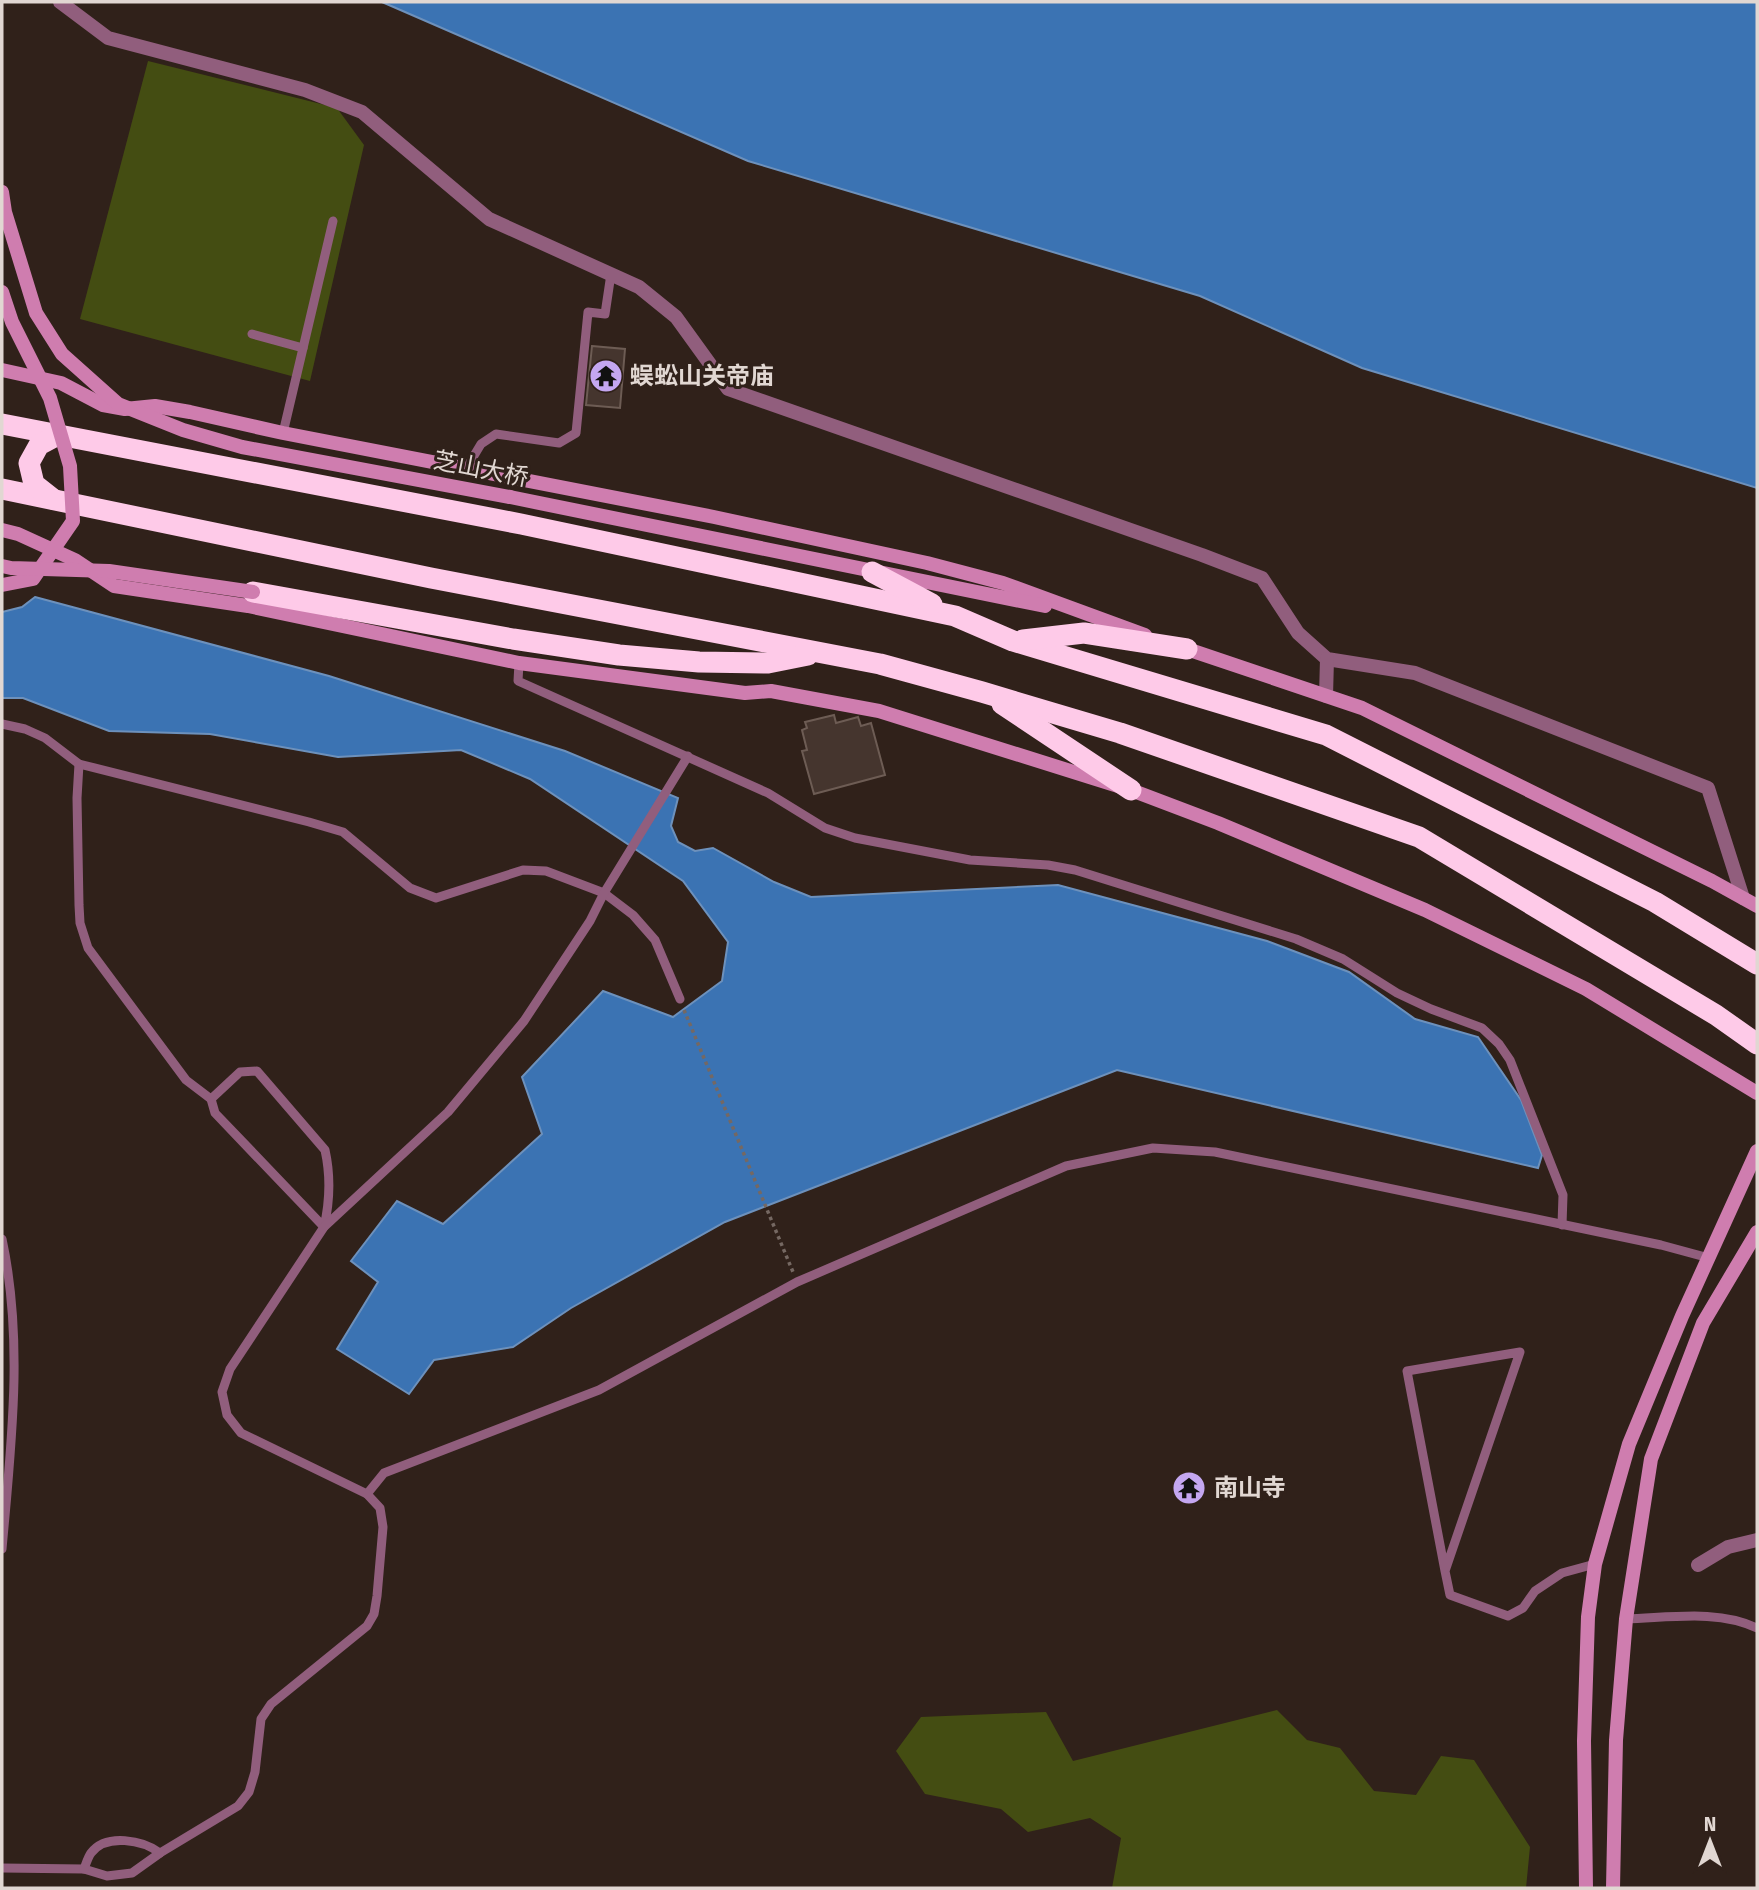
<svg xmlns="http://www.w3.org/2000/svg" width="1759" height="1890" viewBox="0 0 1759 1890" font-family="'Fira Sans','Noto Sans SC',sans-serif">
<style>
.green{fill:#444d12}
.water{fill:#3b73b3;stroke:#6d91bc;stroke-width:2}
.building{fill:#45352e;stroke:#6d5c54;stroke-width:2}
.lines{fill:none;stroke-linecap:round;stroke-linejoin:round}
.path{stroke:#756862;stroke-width:3.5;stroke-dasharray:3.5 3.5;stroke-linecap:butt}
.lane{stroke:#915e7d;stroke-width:9}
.street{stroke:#915e7d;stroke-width:14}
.secondary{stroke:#cf7daf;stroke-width:14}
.highway{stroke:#fecae8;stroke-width:21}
.secondary-bridge{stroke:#cf7daf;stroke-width:14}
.labels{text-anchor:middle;stroke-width:6;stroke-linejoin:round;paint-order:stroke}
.poi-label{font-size:24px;font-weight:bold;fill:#e1d7d2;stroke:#30211a;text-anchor:start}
.street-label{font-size:24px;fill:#e1d7d2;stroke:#30211a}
</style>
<rect width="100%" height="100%" fill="#30211a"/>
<g class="green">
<polygon points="148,61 337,108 364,145 310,381 80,319"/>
<polygon points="1277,1710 1307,1740 1340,1748 1374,1791 1416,1795 1441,1756 1474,1760 1530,1847 1526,1888 1112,1888 1121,1838 1090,1818 1028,1832 1001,1809 925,1794 896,1751 921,1717 1046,1712 1073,1761"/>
</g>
<g class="water">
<polygon points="382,2 1757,2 1757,488 1362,368 1200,296 748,161"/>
<polygon points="35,597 329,676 565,751 678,798 671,826 678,842 695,851 713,848 774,882 811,897 1058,885 1267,941 1349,972 1415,1019 1478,1037 1521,1100 1542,1155 1538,1168 1117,1070 725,1222 571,1308 513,1347 434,1360 409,1394 337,1349 378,1282 351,1261 397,1201 443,1224 542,1134 522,1077 603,991 673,1017 722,981 728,942 683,881 530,779 461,750 338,757 210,734 109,731 23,698 2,698 2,612 22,607"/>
</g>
<g class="building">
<polygon points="592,346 625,349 620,408 586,405"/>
<polygon points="834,715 836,723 858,717 861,726 871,723 885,775 814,794 802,751 807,750 802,730 807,728 805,722"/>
</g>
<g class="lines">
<polyline class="path" points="684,1010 793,1272"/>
<g class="lane">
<polyline points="252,334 303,348"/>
<polyline points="283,433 333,221"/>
<polyline points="466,469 481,444 496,434 559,443 576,433 588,312 605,314 611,274"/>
<polyline points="519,663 518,681 768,793 825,828 855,838 970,860 1048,865 1075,870 1296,939 1343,959 1397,993 1431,1009 1482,1028 1499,1044 1510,1060 1563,1195 1562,1225"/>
<polyline points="2,724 25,729 45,738 79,764 309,822 343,832 410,888 436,898 523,870 546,871 604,893 633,915 655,940 680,999"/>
<polyline points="79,764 77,798 79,905 80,923 88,948 186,1080 211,1099"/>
<path d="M257,1071L325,1150C331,1177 330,1201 324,1227L215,1113L211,1099L240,1072Z"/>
<path d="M2,1239C24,1341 11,1447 2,1549"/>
<polyline points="367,1494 384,1473 599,1390 797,1282 1066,1166 1153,1148 1215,1152 1661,1245 1709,1258"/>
<polyline points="1445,1571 1520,1352 1407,1371 1445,1571 1450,1595 1508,1616 1523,1608 1535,1591 1562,1573 1595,1564"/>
<path d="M1626,1619C1668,1618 1718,1609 1757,1628"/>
<polyline points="2,1868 84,1869 107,1876 132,1873 160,1853 238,1806 249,1792 255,1772 261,1719 271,1704 367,1626 374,1614 377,1596 383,1527 380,1508 367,1494 241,1433 227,1415 222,1392 230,1369 324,1227 448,1112 524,1021 590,921 604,893 688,756"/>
<path d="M84,1869C86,1864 88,1857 91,1853C106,1833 143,1840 160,1853"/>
</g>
<g class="street">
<polyline points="60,2 108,38 305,90 362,112 489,219 639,287 676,317 728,389 1202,555 1262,578 1298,633 1327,659 1415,673 1708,788 1743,898"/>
<polyline points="1326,696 1327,659"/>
<polyline points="1698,1565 1728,1547 1757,1540"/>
</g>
<g class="secondary">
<polyline points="2,370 61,383 103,405 125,409 155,406 190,412 283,433 714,517 927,563 1003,583 1145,635"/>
<polyline points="510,497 1045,606"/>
<polyline points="2,530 18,534 75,560 114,586 248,606 519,663 745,693 771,691 879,711 1131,790 1218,823 1425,910 1586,989 1757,1093"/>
<polyline points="1181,647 1362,708 1712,881 1757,906"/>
<polyline points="1586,1888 1584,1741 1588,1617 1595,1564 1629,1444 1682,1316 1757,1151"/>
<polyline points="1613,1888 1616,1740 1626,1619 1651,1459 1703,1323 1757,1232"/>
</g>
<g class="highway">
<polyline points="2,424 521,524 955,616 1013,641 1326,735 1655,902 1757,964"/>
<polyline points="2,489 431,578 880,664 982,692 1120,733 1419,837 1716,1015 1757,1044"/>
<polyline points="53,499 34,484 29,463 39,445 56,436"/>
<polyline points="872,572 932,604"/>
<polyline points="253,592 513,639 619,655 699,662 768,663 808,655"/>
<polyline points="1023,640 1084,633 1187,649"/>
<polyline points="1002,704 1131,790"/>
</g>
<g class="secondary-bridge">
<polyline points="2,192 5,212 36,313 62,354 118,404 183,430 242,447 510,497"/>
<polyline points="2,292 12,322 50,398 70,466 73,521 33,579 2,585"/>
<polyline points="2,566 11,568 109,571 253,592"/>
</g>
</g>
<defs>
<symbol id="temple-disc" viewBox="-11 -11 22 22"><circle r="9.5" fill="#c4a7f1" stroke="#30211a"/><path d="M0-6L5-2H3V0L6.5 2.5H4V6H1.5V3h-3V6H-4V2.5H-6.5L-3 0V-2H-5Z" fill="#111"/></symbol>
</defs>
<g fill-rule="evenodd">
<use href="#temple-disc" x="587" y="357" width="38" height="38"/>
<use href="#temple-disc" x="1170" y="1469" width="38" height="38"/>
</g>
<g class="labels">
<g class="poi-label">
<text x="630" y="384">蜈蚣山关帝庙</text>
<text x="1214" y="1496">南山寺</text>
</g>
<g class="street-label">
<text transform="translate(481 469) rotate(11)" y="8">芝山大桥</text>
</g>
</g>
<rect width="1759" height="1890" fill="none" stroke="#e1d7d2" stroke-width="7"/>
<g transform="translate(1710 1841)" stroke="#30211a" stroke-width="5" paint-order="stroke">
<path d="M0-5L12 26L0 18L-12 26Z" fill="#e1d7d2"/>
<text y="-10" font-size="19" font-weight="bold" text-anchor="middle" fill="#e1d7d2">N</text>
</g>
</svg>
